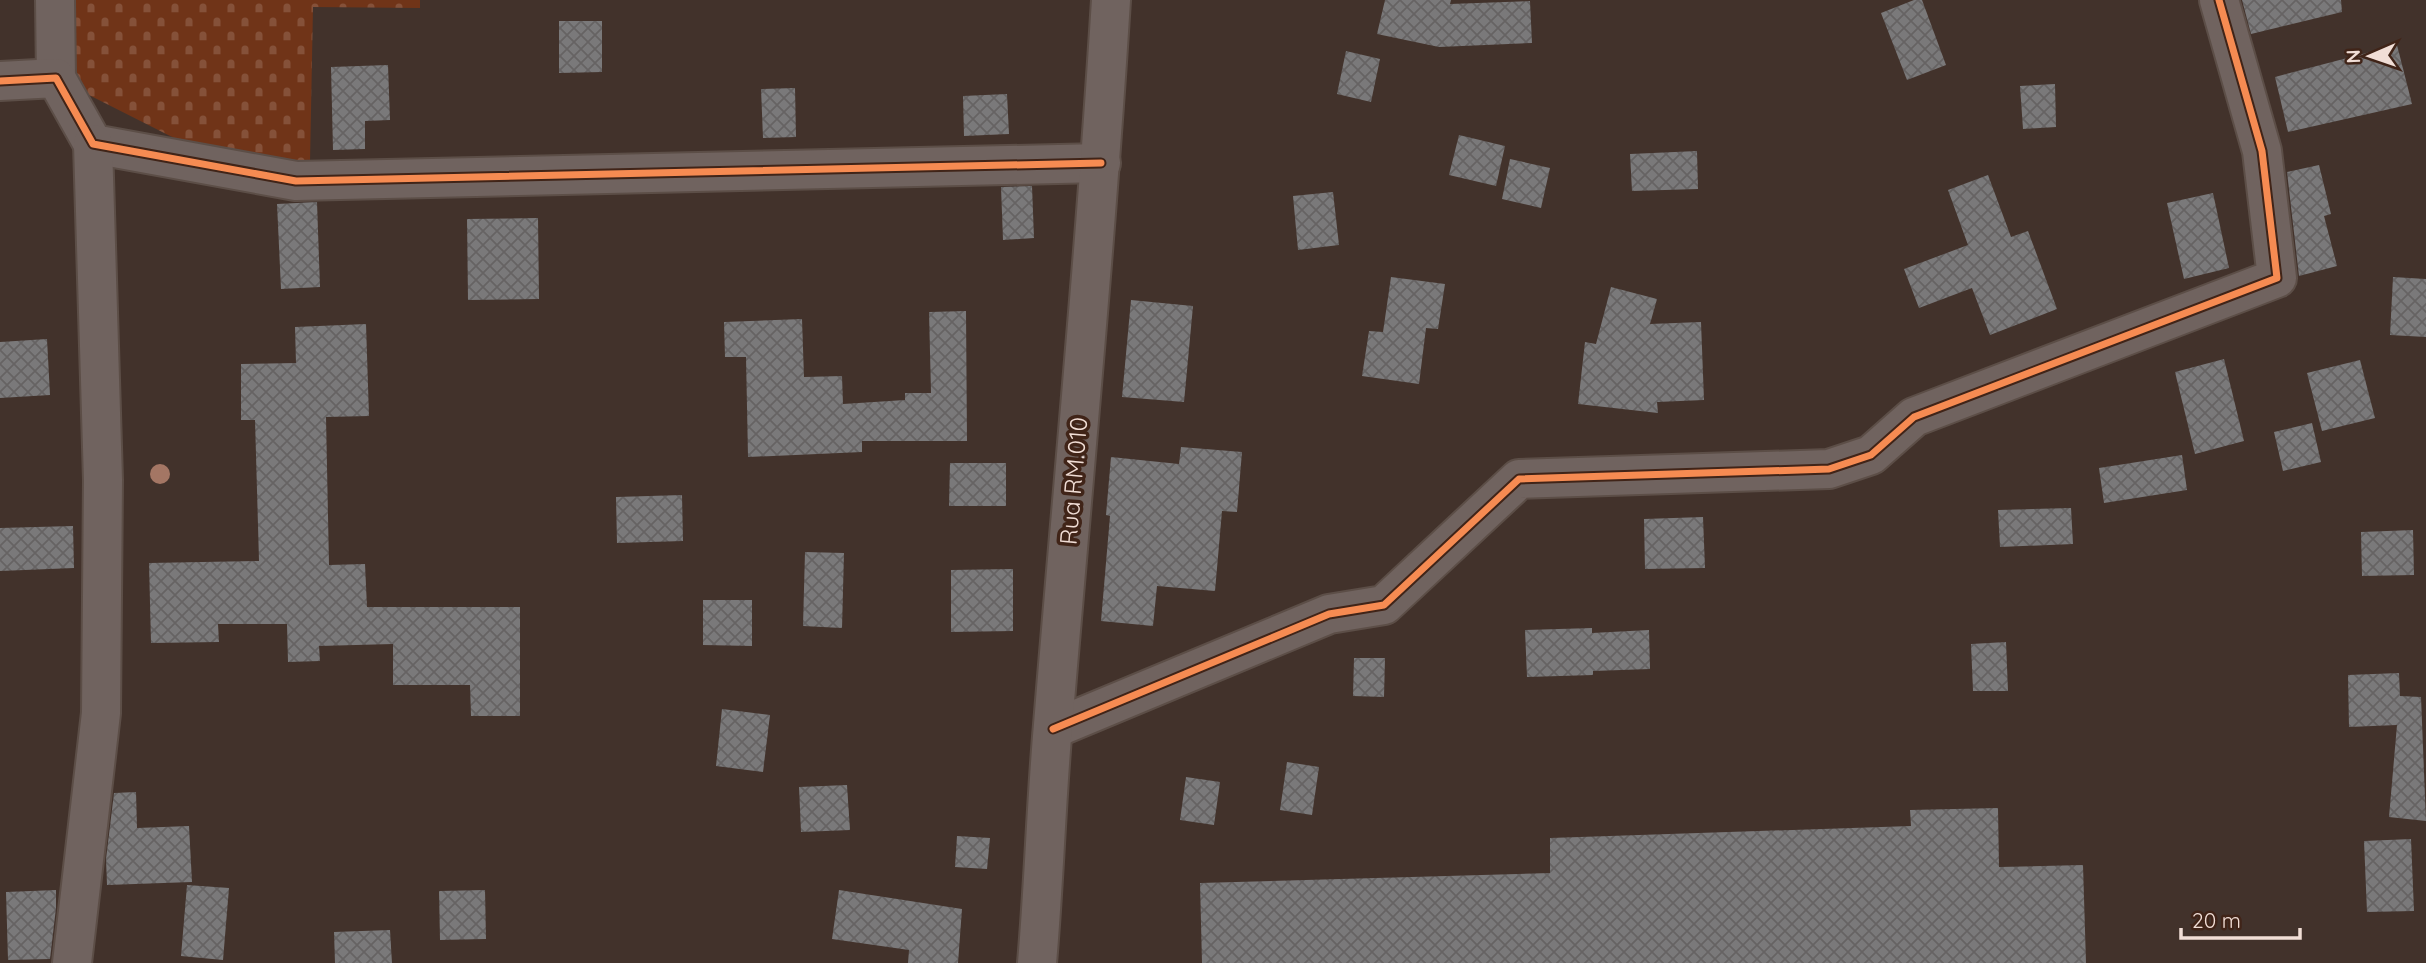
<svg xmlns="http://www.w3.org/2000/svg" width="2426" height="963" viewBox="0 0 2426 963" font-family="Quicksand,sans-serif">
<style>
.cemetery{fill:url(#cemetery-stones)}
.building{fill:url(#building-cross-hatch)}
.lines{fill:none;stroke-linecap:round;stroke-linejoin:round}
.street-casing{stroke:#5c4e47;stroke-width:42}
.street{stroke:#70635f;stroke-width:38}
.cycleway-casing{stroke:#402418;stroke-width:11}
.cycleway{stroke:#f68b52;stroke-width:7}
.tree{fill:#a47664}
.labels{text-anchor:middle;stroke-width:7;stroke-linejoin:round;paint-order:stroke}
.street-label{font-size:24px;fill:#f1ded6;stroke:#402418}
</style>
<defs>
<pattern id="cemetery-stones" width="16" height="16" patternUnits="userSpaceOnUse" patternTransform="scale(1.75)"><rect width="16" height="16" fill="#703418"/><path d="M2 7V4a2 2 0 0 1 4 0v3zM10 15v-3a2 2 0 0 1 4 0v3z" fill="#855139"/></pattern>
<pattern id="building-cross-hatch" width="8" height="8" patternUnits="userSpaceOnUse" patternTransform="scale(1.75)"><rect width="8" height="8" fill="#7a797a"/><path d="M0 0l8 8M0 8l8-8" fill="none" stroke="#666363"/></pattern>
</defs>
<rect width="100%" height="100%" fill="#42322b"/>
<polygon class="cemetery" points="70,0 420,0 420,8 313,7 310,162 251,159 180,141 85,93 69,59"/>
<g class="building">
<polygon points="1385,0 1451,0 1450,4 1530,1 1532,43 1439,47 1377,34"/>
<polygon points="1914,0 1922,0 1946,65 1907,80 1881,13"/>
<polygon points="2242,0 2341,0 2342,12 2251,34"/>
<polygon points="559,21 602,21 602,72 559,73"/>
<polygon points="2397,45 2412,104 2288,132 2275,77"/>
<polygon points="1346,51 1380,59 1371,102 1337,94"/>
<polygon points="388,65 390,120 365,121 365,149 333,150 331,67"/>
<polygon points="2055,84 2056,127 2023,129 2020,86"/>
<polygon points="795,88 796,137 763,138 761,89"/>
<polygon points="1007,94 1009,134 964,136 963,96"/>
<polygon points="1459,135 1505,146 1496,186 1449,175"/>
<polygon points="1697,151 1698,189 1632,191 1630,154"/>
<polygon points="1510,159 1550,168 1541,208 1502,199"/>
<polygon points="2319,165 2331,214 2324,216 2337,266 2299,276 2287,172"/>
<polygon points="1988,175 2011,237 2028,231 2057,309 1990,335 1972,288 1919,308 1904,269 1968,245 1948,190"/>
<polygon points="1032,186 1034,238 1003,240 1001,187"/>
<polygon points="1333,192 1339,245 1298,250 1293,196"/>
<polygon points="2213,193 2229,268 2184,279 2167,203"/>
<polygon points="317,202 320,287 281,289 277,204"/>
<polygon points="538,218 539,299 468,300 467,219"/>
<polygon points="1391,277 1445,284 1438,329 1426,328 1419,384 1362,376 1369,331 1383,332"/>
<polygon points="2393,277 2426,279 2426,337 2390,335"/>
<polygon points="1611,287 1657,299 1650,324 1701,322 1704,400 1657,402 1658,413 1578,404 1585,342 1596,344"/>
<polygon points="1131,300 1193,306 1184,402 1122,397"/>
<polygon points="966,311 967,441 862,441 862,452 748,457 746,357 725,357 724,322 802,319 804,377 842,376 843,404 905,400 905,393 931,393 929,312"/>
<polygon points="366,324 369,416 326,417 329,565 365,564 367,607 520,607 520,716 471,716 470,685 393,685 393,644 319,646 320,661 288,662 287,624 218,624 219,642 151,643 149,563 259,561 255,420 241,420 241,364 296,363 295,327"/>
<polygon points="47,339 50,395 0,398 0,342"/>
<polygon points="2224,359 2244,441 2195,454 2175,372"/>
<polygon points="2360,360 2375,418 2322,431 2307,373"/>
<polygon points="2312,423 2321,462 2283,471 2274,432"/>
<polygon points="1181,447 1242,452 1237,512 1222,511 1215,591 1157,586 1153,626 1101,621 1110,516 1106,515 1111,457 1179,464"/>
<polygon points="2182,455 2187,490 2104,503 2099,468"/>
<polygon points="950,463 1006,463 1006,506 949,506"/>
<polygon points="682,495 683,541 617,543 616,497"/>
<polygon points="2071,508 2073,544 2000,547 1998,510"/>
<polygon points="1703,517 1705,568 1645,569 1644,519"/>
<polygon points="73,526 74,568 0,571 0,528"/>
<polygon points="2413,530 2414,575 2362,576 2361,532"/>
<polygon points="805,552 844,553 842,628 803,626"/>
<polygon points="1013,569 1013,631 951,632 951,570"/>
<polygon points="703,600 752,600 752,646 703,645"/>
<polygon points="1592,628 1592,633 1649,630 1650,669 1593,671 1593,675 1527,677 1525,630"/>
<polygon points="2006,642 2008,691 1973,691 1971,644"/>
<polygon points="1354,658 1385,658 1384,697 1353,696"/>
<polygon points="2399,673 2400,696 2421,697 2426,821 2389,817 2397,725 2349,727 2348,675"/>
<polygon points="722,709 770,715 763,772 716,766"/>
<polygon points="1287,762 1319,767 1312,815 1280,810"/>
<polygon points="1186,777 1220,782 1214,825 1180,820"/>
<polygon points="847,785 850,830 801,832 799,787"/>
<polygon points="136,792 137,828 189,826 192,882 107,885 106,859 114,793"/>
<polygon points="1998,808 1999,867 2083,865 2086,963 1202,963 1200,883 1550,873 1550,838 1911,826 1910,810"/>
<polygon points="957,836 990,838 987,869 955,867"/>
<polygon points="2411,839 2414,911 2367,912 2364,841"/>
<polygon points="187,885 229,888 223,960 181,956"/>
<polygon points="56,890 56,908 50,959 8,960 6,892"/>
<polygon points="485,890 486,939 440,940 439,891"/>
<polygon points="839,890 962,909 958,963 908,963 909,950 832,939"/>
<polygon points="390,930 392,963 335,963 334,932"/>
</g>
<g class="lines">
<defs>
<g id="street">
<polyline points="55,0 56,78"/>
<polyline points="0,81 56,78 93,144 296,181 1101,163"/>
<polyline points="1053,729 1329,614 1384,605 1519,479 1829,469 1871,455 1914,417 2277,278 2262,151 2219,0"/>
<polyline points="72,963 101,713 103,480 93,144"/>
<path d="M1037,963C1044,884 1046,804 1053,725C1073,483 1096,242 1111,0"/>
</g>
</defs>
<use href="#street" class="street-casing"/>
<use href="#street" class="street"/>
<defs>
<g id="cycleway">
<polyline points="0,81 56,78 93,144 296,181 1101,163"/>
<polyline points="1053,729 1329,614 1384,605 1519,479 1829,469 1871,455 1914,417 2277,278 2262,151 2219,0"/>
</g>
</defs>
<use href="#cycleway" class="cycleway-casing"/>
<use href="#cycleway" class="cycleway"/>
</g>
<circle class="tree" cx="160" cy="474" r="10"/>
<g class="labels">
<g class="street-label">
<text transform="translate(1074 481) rotate(-85)" y="8">Rua RM.010</text>
</g>
</g>
<g transform="translate(2370 56) rotate(268)" stroke="#402418" stroke-width="5" paint-order="stroke">
<path d="M0-5L12 26L0 18L-12 26Z" fill="#f1ded6"/>
<text y="-10" font-size="19" font-weight="bold" text-anchor="middle" fill="#f1ded6">N</text>
</g>
<path d="M2181 928v10h119v-10" fill="none" stroke="#f1ded6" stroke-width="3.5"/>
<text x="2192" y="928" font-size="21" fill="#f1ded6" stroke="#402418" stroke-width="5" paint-order="stroke">20 m</text>
</svg>
